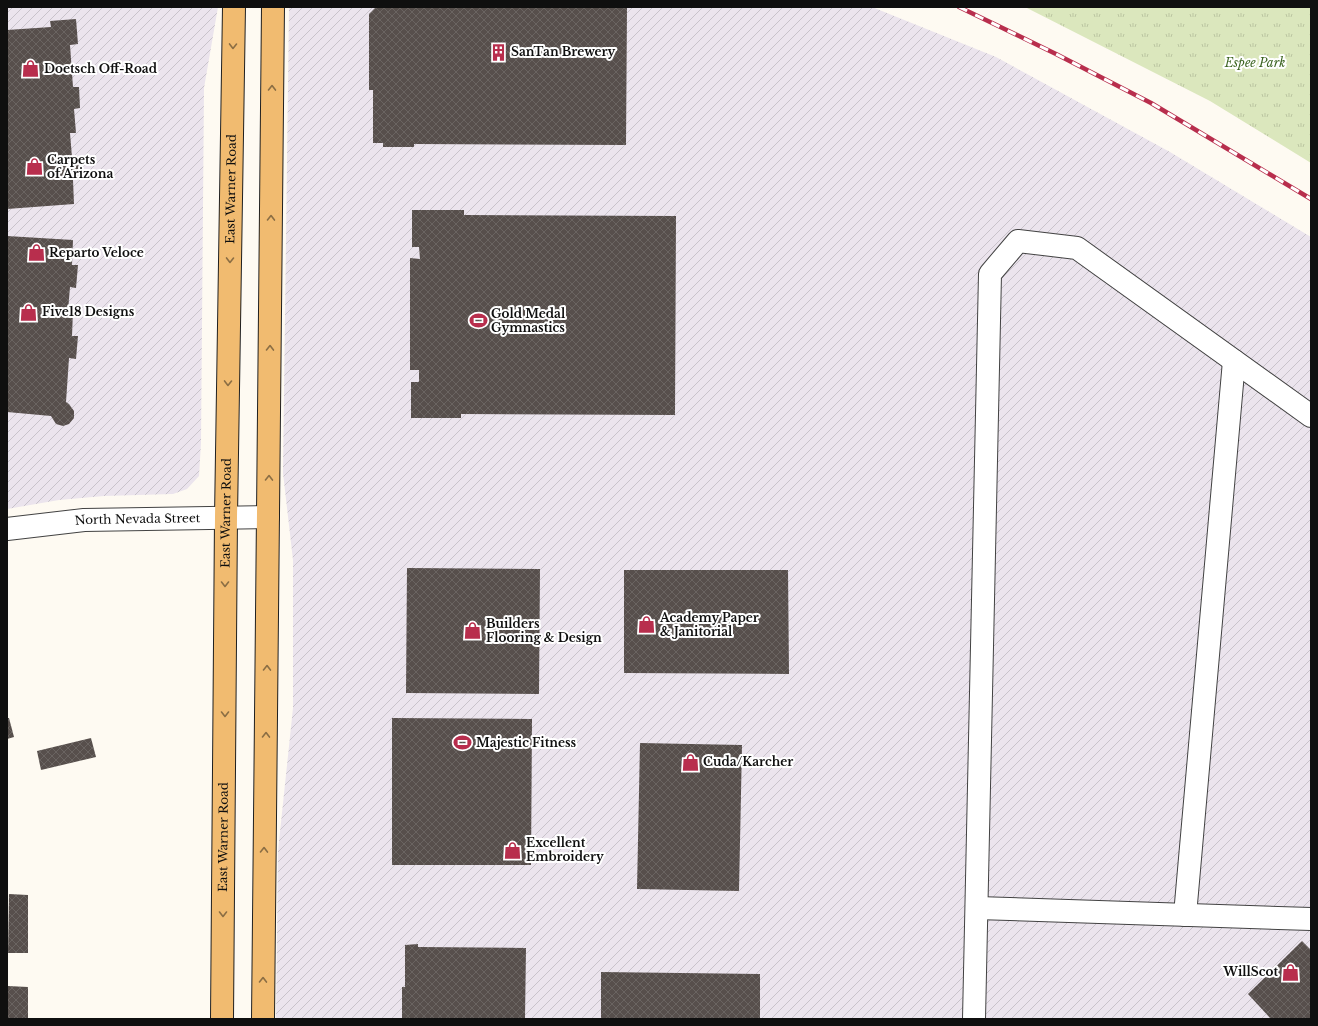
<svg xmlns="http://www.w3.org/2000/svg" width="1318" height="1026" viewBox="0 0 1318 1026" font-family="'Libre Baskerville',serif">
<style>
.industrial{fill:url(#industrial-furrows)}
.grass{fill:url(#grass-tufts)}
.building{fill:url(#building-cross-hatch)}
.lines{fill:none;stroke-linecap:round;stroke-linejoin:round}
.minor-casing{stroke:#424242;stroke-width:24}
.major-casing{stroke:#202020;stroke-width:24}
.minor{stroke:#fff;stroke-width:22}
.major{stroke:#f1bb70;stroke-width:22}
.rail-casing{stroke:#b82e4d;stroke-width:4.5}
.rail{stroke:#fff;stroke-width:3;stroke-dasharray:9;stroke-linecap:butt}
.oneway{stroke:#8b6e44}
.labels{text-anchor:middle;stroke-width:4;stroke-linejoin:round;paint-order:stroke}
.poi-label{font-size:12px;font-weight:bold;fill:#0f0f0f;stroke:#fff;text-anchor:start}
.park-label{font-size:12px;font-style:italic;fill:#3c6422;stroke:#fff}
.street-label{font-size:12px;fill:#0f0f0f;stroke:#fff}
</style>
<defs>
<pattern id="industrial-furrows" width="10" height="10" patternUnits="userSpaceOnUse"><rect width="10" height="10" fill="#ebe4ed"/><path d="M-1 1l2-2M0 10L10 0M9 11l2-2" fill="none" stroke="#c8c2ca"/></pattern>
<pattern id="grass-tufts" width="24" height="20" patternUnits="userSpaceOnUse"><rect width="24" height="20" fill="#dbe7bd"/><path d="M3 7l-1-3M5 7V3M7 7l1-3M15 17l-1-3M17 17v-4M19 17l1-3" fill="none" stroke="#bbc5a1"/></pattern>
<pattern id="building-cross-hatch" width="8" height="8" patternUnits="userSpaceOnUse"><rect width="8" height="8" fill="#574f4c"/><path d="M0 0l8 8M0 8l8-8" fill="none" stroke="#6a6461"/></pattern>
</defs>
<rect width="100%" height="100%" fill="#fefaf2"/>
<g class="industrial">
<polygon points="7,7 218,7 204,88 201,443 199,476 187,489 173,494 104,496 59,500 7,509"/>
<polygon points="289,7 872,7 996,57 1170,152 1311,237 1311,1019 276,1019 278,851 293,708 293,560 283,473"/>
</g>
<polygon class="grass" points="1025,7 1311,7 1311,163 1210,101"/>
<g class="building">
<polygon points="376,7 627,7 626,145 414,144 414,147 383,147 383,143 373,143 373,90 369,90 369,14"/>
<polygon points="76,19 78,44 70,45 73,87 79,87 80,108 74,109 76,133 70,133 72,157 78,156 79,180 73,180 74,204 7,209 7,30 51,27 50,21"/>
<polygon points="412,210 464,210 464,215 676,216 675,415 461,414 461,418 411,418 411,382 419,382 419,370 410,370 410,258 420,259 419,247 412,247"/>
<polygon points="7,236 73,240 72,265 78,265 76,288 70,287 68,311 73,311 72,336 78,336 76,359 69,358 66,402 69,404 74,411 74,418 69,424 63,426 56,424 51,416 7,412"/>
<polygon points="407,568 540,569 539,694 406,693"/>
<polygon points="624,570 788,570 789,674 624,673"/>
<polygon points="7,718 9,718 14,737 7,739"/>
<polygon points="392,718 532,719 531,865 392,865"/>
<polygon points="91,738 96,757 41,770 37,751"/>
<polygon points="640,743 742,745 739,891 637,889"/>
<polygon points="9,894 28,895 28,953 8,953"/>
<polygon points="1302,941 1311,950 1311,1019 1271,1019 1248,994"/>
<polygon points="418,944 418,947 526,948 525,1019 402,1019 402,987 405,987 405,945"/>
<polygon points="601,972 760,974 760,1019 601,1019"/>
<polygon points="8,986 28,987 28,1019 8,1019"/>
</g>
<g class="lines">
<defs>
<g id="minor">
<path id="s1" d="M7,529L84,520L268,517"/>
<polyline points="977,908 1311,919"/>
<polyline points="1185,915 1234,361"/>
<polyline points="974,1019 990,274 1018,241 1077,248 1311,416"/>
</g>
<g id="major">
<path id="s2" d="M222,1019L226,517L234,7"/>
<polyline points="263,1019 273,7"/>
</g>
</defs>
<use href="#minor" class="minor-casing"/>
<use href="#major" class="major-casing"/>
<use href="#minor" class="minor"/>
<use href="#major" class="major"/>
<defs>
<polyline id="rail" points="959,7 1056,54 1151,103 1311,199"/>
</defs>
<use href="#rail" class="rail-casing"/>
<use href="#rail" class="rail"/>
</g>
<defs><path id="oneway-chevron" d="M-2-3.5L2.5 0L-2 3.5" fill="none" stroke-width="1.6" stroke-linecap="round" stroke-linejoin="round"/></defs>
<g class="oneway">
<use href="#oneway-chevron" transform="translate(233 46) rotate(91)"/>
<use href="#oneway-chevron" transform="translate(272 88) rotate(-89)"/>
<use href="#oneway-chevron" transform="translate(271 218) rotate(-89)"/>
<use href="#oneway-chevron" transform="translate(230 260) rotate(91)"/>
<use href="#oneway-chevron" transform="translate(270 348) rotate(-89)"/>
<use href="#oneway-chevron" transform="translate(228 383) rotate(91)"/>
<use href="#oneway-chevron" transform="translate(269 478) rotate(-89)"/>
<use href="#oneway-chevron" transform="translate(225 584) rotate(90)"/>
<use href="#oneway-chevron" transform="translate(267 668) rotate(-89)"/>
<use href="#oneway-chevron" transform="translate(225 714) rotate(90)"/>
<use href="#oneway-chevron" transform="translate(266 735) rotate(-89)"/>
<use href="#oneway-chevron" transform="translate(264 850) rotate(-89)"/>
<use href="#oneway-chevron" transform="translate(223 914) rotate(90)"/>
<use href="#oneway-chevron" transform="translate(263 980) rotate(-89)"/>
</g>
<defs>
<symbol id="building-bare" viewBox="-9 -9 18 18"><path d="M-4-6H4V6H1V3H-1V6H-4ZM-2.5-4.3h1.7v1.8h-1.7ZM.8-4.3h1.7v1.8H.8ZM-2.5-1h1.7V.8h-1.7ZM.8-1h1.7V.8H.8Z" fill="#b82e4d" stroke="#fff" stroke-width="2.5" paint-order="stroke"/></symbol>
<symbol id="shop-bare" viewBox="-9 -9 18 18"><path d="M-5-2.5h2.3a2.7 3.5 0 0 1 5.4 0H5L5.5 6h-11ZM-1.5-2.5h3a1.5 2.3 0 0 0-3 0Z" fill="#b82e4d" stroke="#fff" stroke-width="2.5" paint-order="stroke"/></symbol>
<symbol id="stadium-bare" viewBox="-9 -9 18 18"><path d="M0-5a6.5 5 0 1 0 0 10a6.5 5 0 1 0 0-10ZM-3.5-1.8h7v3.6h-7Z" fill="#b82e4d" stroke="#fff" stroke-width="2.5" paint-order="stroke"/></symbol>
</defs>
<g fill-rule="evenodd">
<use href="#building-bare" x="486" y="40" width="25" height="25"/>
<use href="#shop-bare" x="18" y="56" width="25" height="25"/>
<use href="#shop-bare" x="22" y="154" width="25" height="25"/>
<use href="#shop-bare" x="24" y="240" width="25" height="25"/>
<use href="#shop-bare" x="16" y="300" width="25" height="25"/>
<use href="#stadium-bare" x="466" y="308" width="25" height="25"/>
<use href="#shop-bare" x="634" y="612" width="25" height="25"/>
<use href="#shop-bare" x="460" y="618" width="25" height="25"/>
<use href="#stadium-bare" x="450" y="730" width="25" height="25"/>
<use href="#shop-bare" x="678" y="750" width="25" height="25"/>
<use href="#shop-bare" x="500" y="838" width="25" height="25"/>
<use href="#shop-bare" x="1278" y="960" width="25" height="25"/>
</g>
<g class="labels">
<g class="poi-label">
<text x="511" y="56">SanTan Brewery</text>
<text x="44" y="73">Doetsch Off-Road</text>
<text x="47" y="164">Carpets<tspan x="47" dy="14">of Arizona</tspan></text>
<text x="49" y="257">Reparto Veloce</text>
<text x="42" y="316">Five18 Designs</text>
<text x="491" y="318">Gold Medal<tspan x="491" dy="14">Gymnastics</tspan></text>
<text x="660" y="622">Academy Paper<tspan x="660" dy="14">&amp; Janitorial</tspan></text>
<text x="486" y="628">Builders<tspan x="486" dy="14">Flooring &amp; Design</tspan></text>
<text x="476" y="747">Majestic Fitness</text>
<text x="703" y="766">Cuda/Karcher</text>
<text x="526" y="847">Excellent<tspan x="526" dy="14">Embroidery</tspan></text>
<text x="1278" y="976" text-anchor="end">WillScot</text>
</g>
<g class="park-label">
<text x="1255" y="67">Espee Park</text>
</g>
<g class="street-label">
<text dy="4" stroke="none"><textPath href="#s2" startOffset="830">East Warner Road</textPath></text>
<text dy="4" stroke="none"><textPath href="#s2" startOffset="506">East Warner Road</textPath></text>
<text dy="4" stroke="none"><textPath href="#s1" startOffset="131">North Nevada Street</textPath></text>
<text dy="4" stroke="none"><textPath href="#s2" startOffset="182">East Warner Road</textPath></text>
</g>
</g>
<rect width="1318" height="1026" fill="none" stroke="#0f0f0f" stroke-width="16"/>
</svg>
